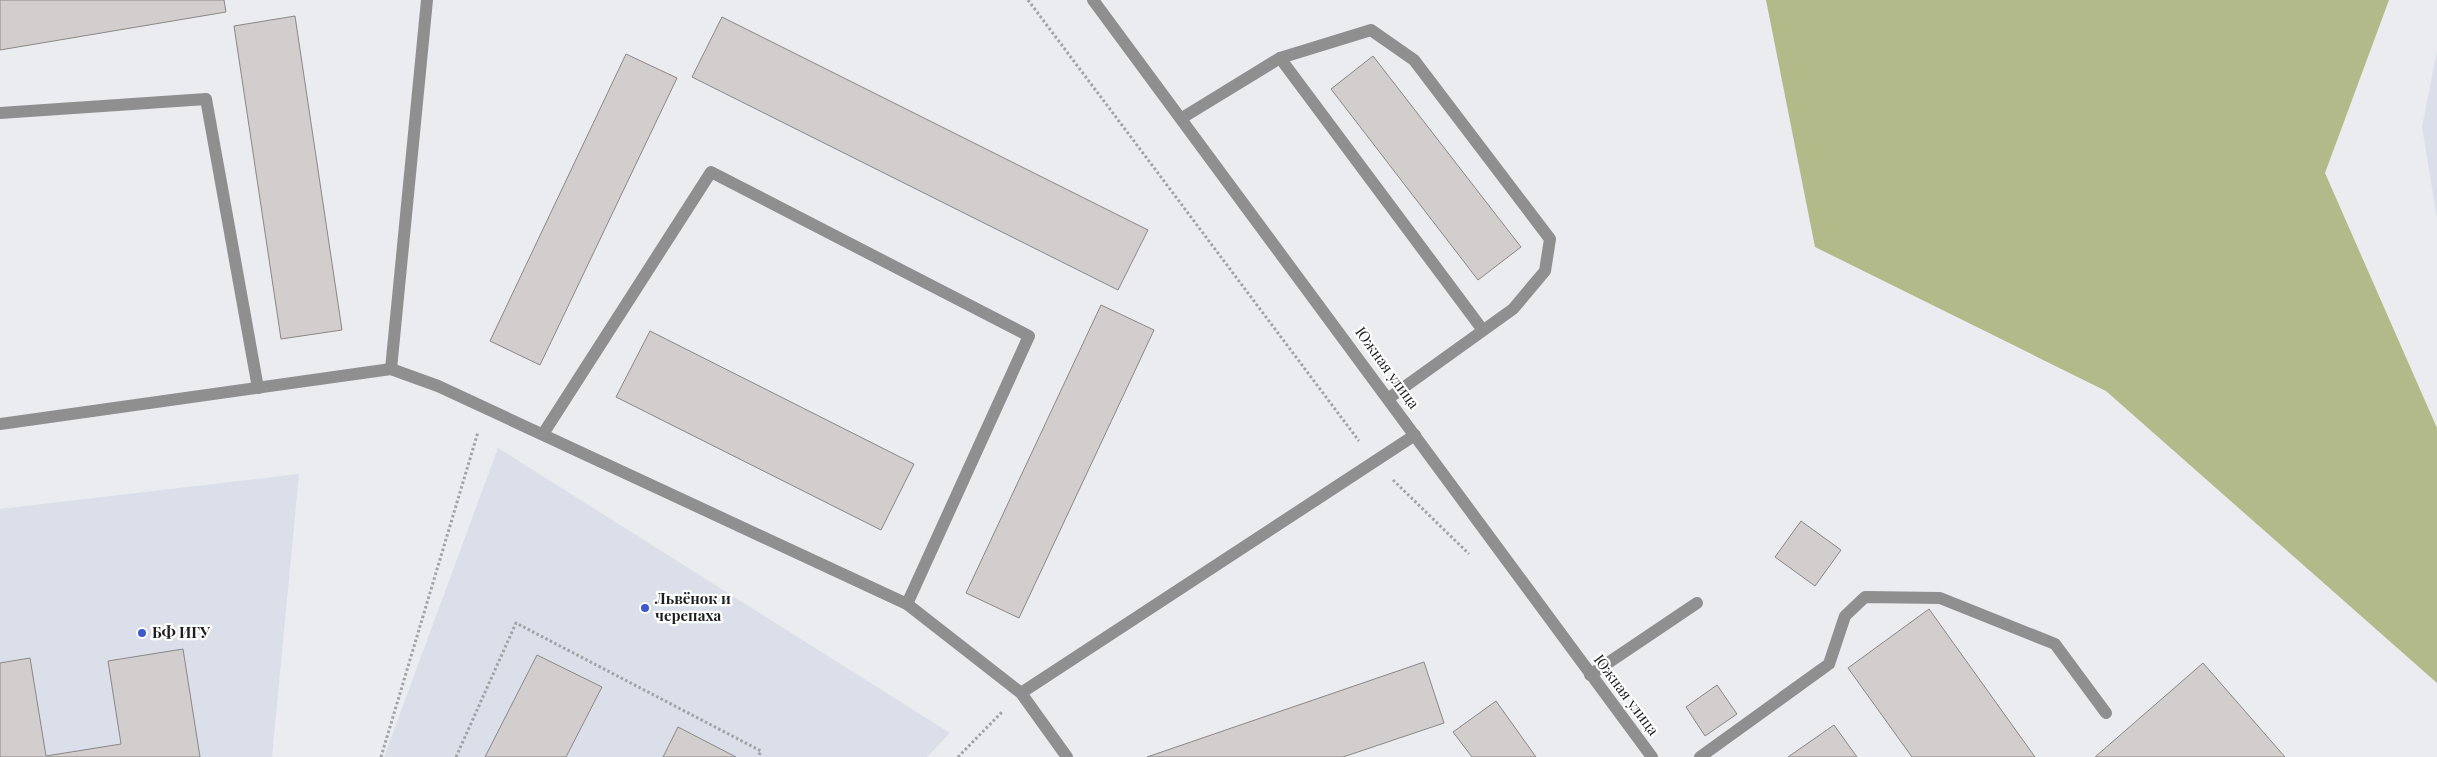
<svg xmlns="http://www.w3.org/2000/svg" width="2437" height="757" viewBox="0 0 2437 757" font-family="'Playfair Display',serif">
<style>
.built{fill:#dadfe9}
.forest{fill:#b3ba89}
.building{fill:#d2cecd;stroke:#8b8786}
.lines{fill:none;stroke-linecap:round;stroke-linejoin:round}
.path{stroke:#a1a2a5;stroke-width:3;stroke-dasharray:2.5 2.5;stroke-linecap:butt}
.minor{stroke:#908f8f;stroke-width:12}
.poi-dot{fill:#3d59cc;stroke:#fff;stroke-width:2}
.labels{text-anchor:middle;stroke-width:4.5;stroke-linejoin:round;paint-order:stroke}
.street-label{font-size:15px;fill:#1e1e20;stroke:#fff}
.poi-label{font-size:15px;font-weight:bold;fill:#1e1e20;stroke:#fff;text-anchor:start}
</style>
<rect width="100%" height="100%" fill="#eaecef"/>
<g class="built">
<polygon points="2437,51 2437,218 2422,127"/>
<polygon points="498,448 950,733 927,757 384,757"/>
<polygon points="299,474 272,757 0,757 0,509"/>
</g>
<polygon class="forest" points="1766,0 2389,0 2325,173 2437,428 2437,683 2106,391 1815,247"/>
<g class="building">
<polygon points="0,0 224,0 226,12 0,50"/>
<polygon points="295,16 342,330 281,339 234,26"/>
<polygon points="722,17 1148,230 1118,290 692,77"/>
<polygon points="626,54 677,78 540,365 490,341"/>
<polygon points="1373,56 1521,247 1478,280 1331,89"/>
<polygon points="1101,305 1154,330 1019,618 966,593"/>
<polygon points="650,331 914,464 881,530 616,397"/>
<polygon points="1801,521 1841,550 1815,586 1775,557"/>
<polygon points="1929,609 2035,757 1912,757 1848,668"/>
<polygon points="183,649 200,757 0,757 0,663 30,658 46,756 121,744 108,661"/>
<polygon points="537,655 602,687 566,757 485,757"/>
<polygon points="1424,662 1444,723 1343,757 1147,757"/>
<polygon points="2203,663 2285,757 2095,757"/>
<polygon points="1717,685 1737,714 1705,736 1686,707"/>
<polygon points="1496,701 1536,757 1472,757 1453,732"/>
<polygon points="1834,725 1857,757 1788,757"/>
<polygon points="678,727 736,757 663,757"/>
</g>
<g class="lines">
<g class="path">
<polyline points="1028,0 1359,441"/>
<polyline points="1393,480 1469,554"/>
<polyline points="381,757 478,432"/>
<polyline points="456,757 516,623 761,751 758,757"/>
<polyline points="958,757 1003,711"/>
</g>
<g class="minor">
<polyline points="1093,0 1652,757"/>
<polyline points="1280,58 1482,329"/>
<polyline points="0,113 206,99 258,388"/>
<polyline points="1182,118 1280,58 1371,30 1414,60 1550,239 1545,271 1513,309 1389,398"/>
<polyline points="391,369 427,0"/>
<polyline points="0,424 391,369 438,386 907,604 1021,693 1067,757"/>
<polyline points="543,434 711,172 1029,336 907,604"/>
<polyline points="1590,675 1697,603"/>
<polyline points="1021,693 1415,435"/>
<polyline points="1700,757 1829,664 1845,616 1865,597 1940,598 2055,644 2106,713"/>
</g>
</g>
<g class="poi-dot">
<circle cx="645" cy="608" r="5"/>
<circle cx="142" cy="633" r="5"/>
</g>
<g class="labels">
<g class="street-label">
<text transform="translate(1387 368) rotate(54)" y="5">Южная улица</text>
<text transform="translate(1626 695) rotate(53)" y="5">Южная улица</text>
</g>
<g class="poi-label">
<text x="655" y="604">Львёнок и<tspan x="655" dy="17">черепаха</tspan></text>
<text x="152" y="638">БФ ИГУ</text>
</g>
</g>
</svg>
